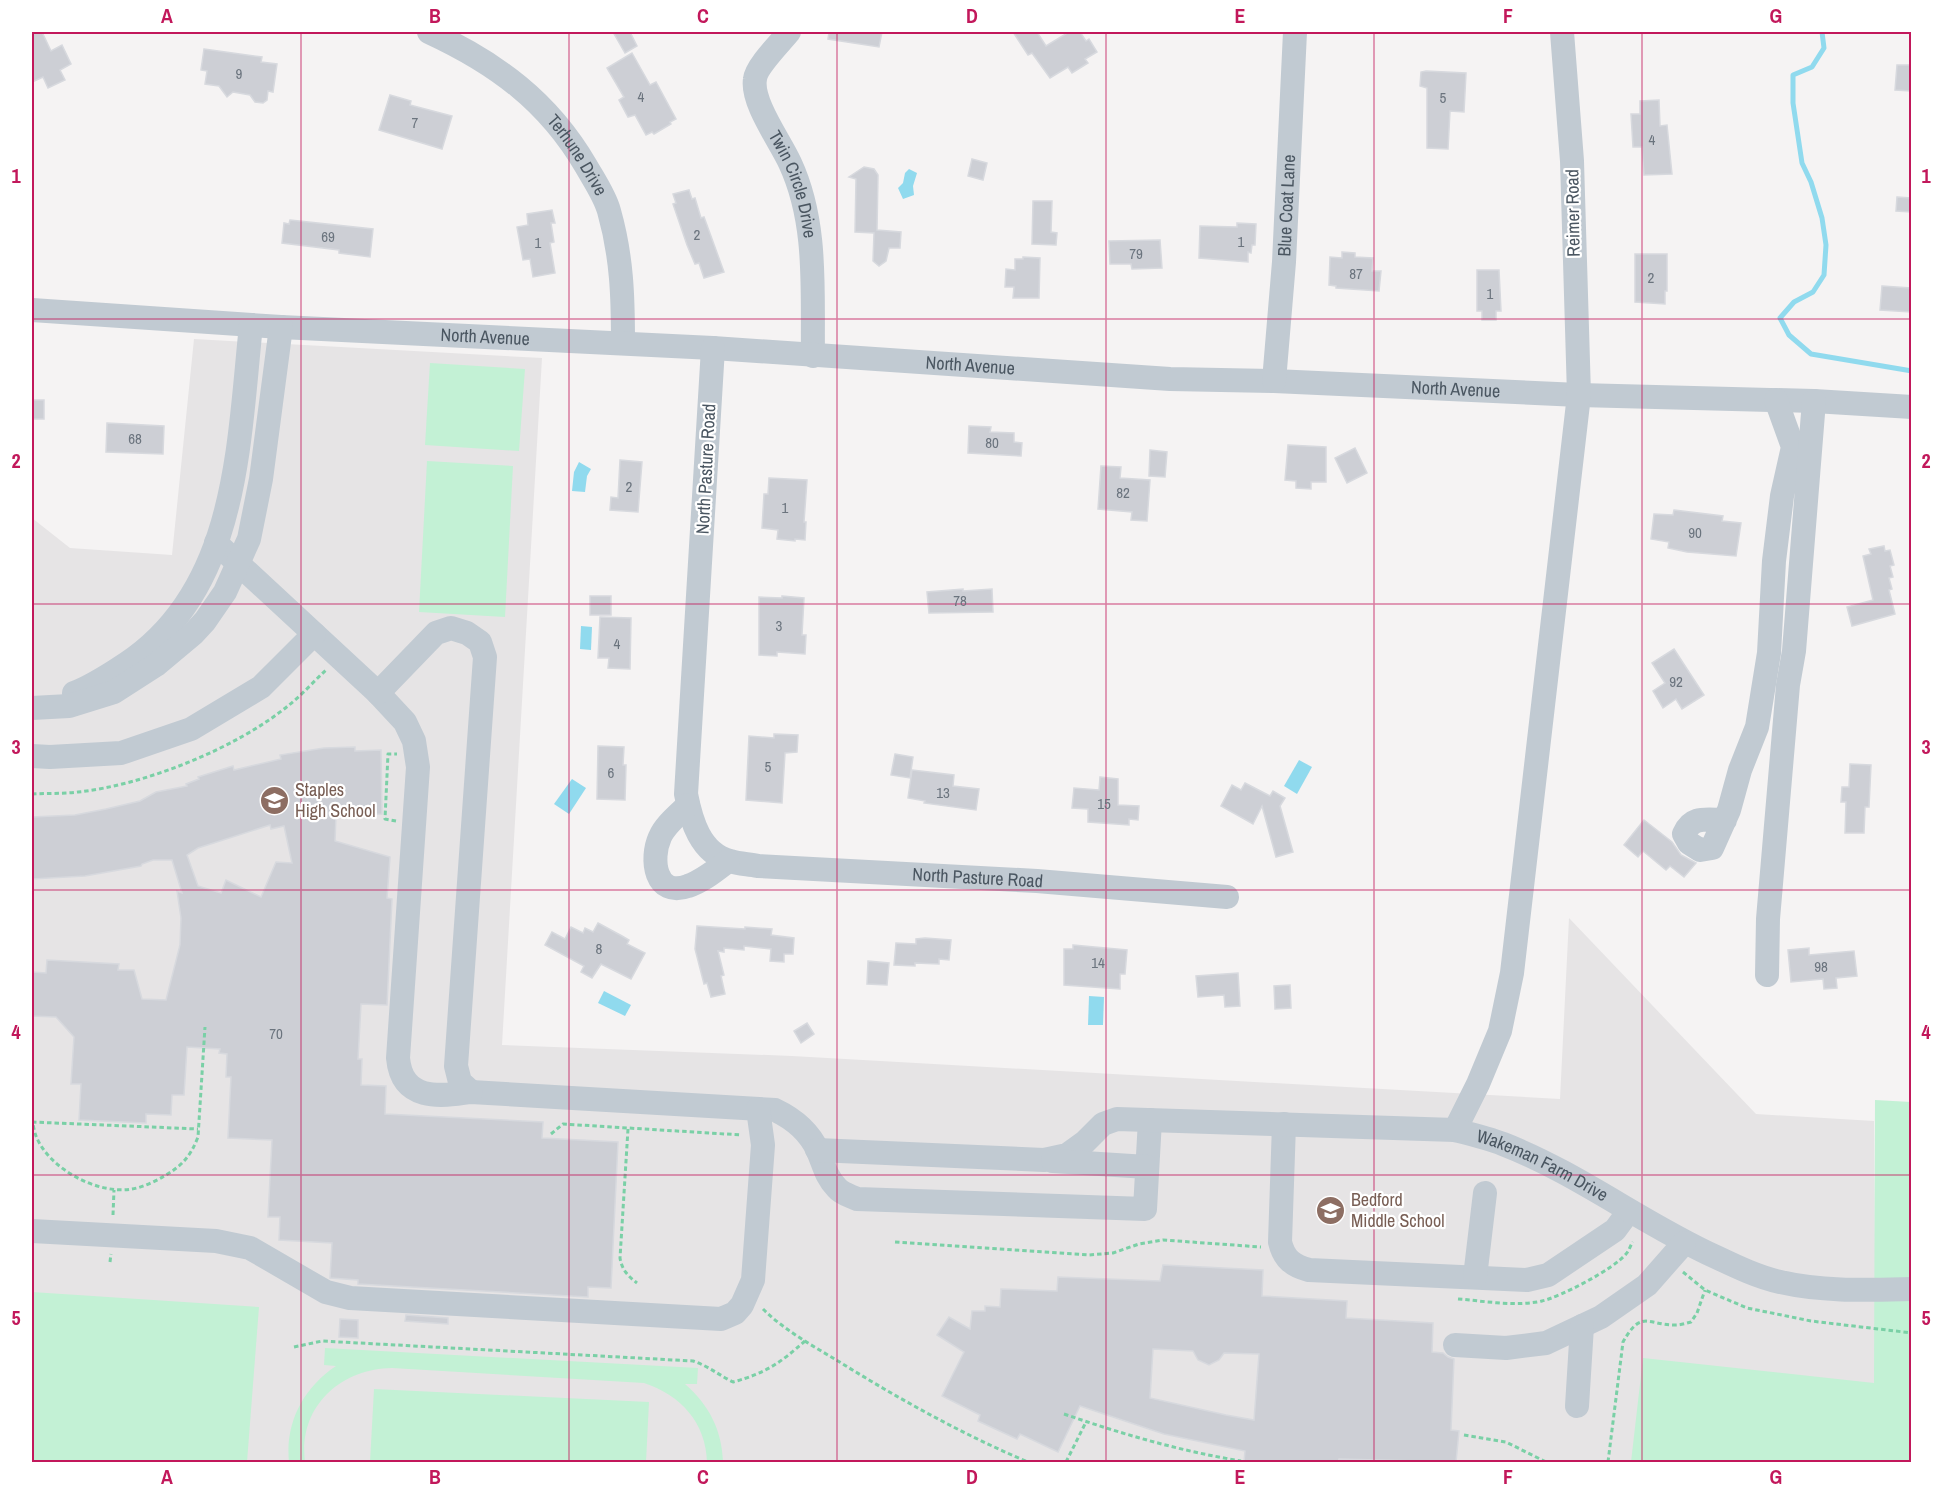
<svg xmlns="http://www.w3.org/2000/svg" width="1943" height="1494" viewBox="0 0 1943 1494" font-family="'Archivo Narrow',sans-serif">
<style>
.education{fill:#e6e4e5}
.green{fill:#c3f1d5}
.water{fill:#90daee}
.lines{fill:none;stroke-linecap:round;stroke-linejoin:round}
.stream{stroke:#90daee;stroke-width:5}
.building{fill:#cdcfd5;stroke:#d7d9de;stroke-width:1.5;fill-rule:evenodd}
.path{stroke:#7ad0a6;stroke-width:3;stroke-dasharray:4.5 3;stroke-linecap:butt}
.minor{stroke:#c1cad2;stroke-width:24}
.grid{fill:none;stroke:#c2185b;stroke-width:1.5;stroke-opacity:0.55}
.labels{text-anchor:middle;stroke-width:4.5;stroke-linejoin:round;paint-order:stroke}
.number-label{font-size:15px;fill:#6b747e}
.street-label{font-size:18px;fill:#4a5661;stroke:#fff}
.education-label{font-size:18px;fill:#785e54;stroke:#fff;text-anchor:start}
.neatline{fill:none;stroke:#c2185b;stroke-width:2}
.grid-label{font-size:20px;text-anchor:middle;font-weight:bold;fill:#c2185b}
</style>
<rect width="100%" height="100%" fill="#f5f3f3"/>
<polygon class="education" points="194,339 542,358 502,1045 792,1056 1560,1099 1569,918 1756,1114 1874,1121 1876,1373 1863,1462 32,1462 32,518 70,548 172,555"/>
<g class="green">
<polygon points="430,363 525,369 519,451 425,445"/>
<polygon points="427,461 513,466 505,617 419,612"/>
<polygon points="1875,1100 1911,1102 1911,1462 1631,1462 1643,1358 1874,1383"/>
<polygon points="32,1292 259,1307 247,1462 32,1462"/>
<path d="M325,1348L698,1368L697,1384H685C709,1405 722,1430 723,1462H707C706,1423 681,1395 644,1383L392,1368C339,1369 298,1408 305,1462H289C285,1423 303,1388 336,1366L324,1365Z"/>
<polygon points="374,1389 649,1402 646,1462 370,1462"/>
</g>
<g class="water">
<polygon points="909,169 917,173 913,186 914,195 903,199 898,188 903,183 905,173"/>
<polygon points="579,462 591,469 587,476 585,492 572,491 574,472"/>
<polygon points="581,626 592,627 591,650 580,649"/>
<polygon points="1299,760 1312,767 1297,794 1284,786"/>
<polygon points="572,779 586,788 569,814 554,804"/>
<polygon points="604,991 631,1005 625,1016 598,1003"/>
<polygon points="1089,996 1104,997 1103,1025 1088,1025"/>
</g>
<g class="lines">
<polyline class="stream" points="1822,32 1824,48 1812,67 1793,75 1793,103 1802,163 1811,182 1822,218 1826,245 1824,275 1813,292 1794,302 1780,318 1789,335 1811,354 1912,371"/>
</g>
<g class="building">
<polygon points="32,32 42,32 51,51 62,45 71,64 60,70 65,80 48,88 43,77 32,82"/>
<polygon points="613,32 630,32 637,46 625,53"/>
<polygon points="829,32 882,32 879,47 828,39"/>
<polygon points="1013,32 1037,32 1046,46 1069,32 1080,32 1086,41 1089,39 1097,52 1085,59 1088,63 1072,73 1068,67 1050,78 1032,53 1028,55"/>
<polygon points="204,49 262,57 261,62 277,64 273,92 268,91 267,100 263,103 255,102 250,95 233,92 227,97 219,86 205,84 207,71 201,70"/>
<polygon points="632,53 650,85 656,82 676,119 670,122 671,124 654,134 652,132 646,135 635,115 628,117 619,100 624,97 607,68"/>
<polygon points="1897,65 1911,65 1911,91 1895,90"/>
<polygon points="1426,71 1466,73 1464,112 1450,111 1448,149 1427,148 1427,88 1420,86 1421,72"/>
<polygon points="390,95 411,101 410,105 452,116 442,149 379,130"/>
<polygon points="1659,100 1660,126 1667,125 1672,174 1644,175 1642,147 1633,147 1631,114 1640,114 1640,101"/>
<polygon points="972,159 987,163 983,180 968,176"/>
<polygon points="864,167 874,169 878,175 877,230 901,232 900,248 889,248 886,261 879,266 873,261 874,233 855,232 856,179 849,177"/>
<polygon points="689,190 692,199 695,198 701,218 704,217 724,272 704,278 699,263 695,264 687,245 673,204 676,203 673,194"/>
<polygon points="1897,197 1911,198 1911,212 1896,211"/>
<polygon points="1033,201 1052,201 1051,232 1057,233 1056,245 1032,244"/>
<polygon points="552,210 555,223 551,223 554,242 550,243 555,273 533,277 530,259 523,260 517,227 528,225 527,214"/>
<polygon points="290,220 373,229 370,257 339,253 339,250 282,243 284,223 289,224"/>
<polygon points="1237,223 1256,224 1255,245 1252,245 1251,253 1248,252 1248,262 1199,258 1200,226 1237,227"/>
<polygon points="1160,240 1162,268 1132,269 1131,264 1110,264 1109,241"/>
<polygon points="1342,252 1355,253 1355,257 1373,258 1372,271 1381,271 1379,291 1336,288 1336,286 1329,285 1330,257 1342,258"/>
<polygon points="1635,254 1667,254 1667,291 1665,291 1665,304 1635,302"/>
<polygon points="1023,257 1040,258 1039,298 1013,298 1014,287 1005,287 1006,269 1015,270 1015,259 1023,259"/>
<polygon points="1477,270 1499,270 1501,311 1496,311 1496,320 1482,320 1482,311 1477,311"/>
<polygon points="1882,286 1911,288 1911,312 1880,310"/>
<rect x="32" y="400" width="12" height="19"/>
<polygon points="107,423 164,426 163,454 106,452"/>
<polygon points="969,426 991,427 990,432 1014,433 1014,442 1022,443 1021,456 968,453"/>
<polygon points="1288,445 1326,447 1326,482 1311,482 1311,489 1296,488 1296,481 1285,480"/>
<polygon points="1355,448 1367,473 1347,483 1335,458"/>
<polygon points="1150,450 1167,452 1165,477 1149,476"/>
<polygon points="620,460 642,462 638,512 610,510 611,497 618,498"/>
<polygon points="1101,466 1121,467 1120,478 1150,480 1147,521 1131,520 1132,512 1098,509"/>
<polygon points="769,478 807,480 804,522 806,522 805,540 795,539 795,541 777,539 778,530 762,528 764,494 768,494"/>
<polygon points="1674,510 1723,516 1722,521 1741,523 1736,556 1687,552 1668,548 1669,542 1651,539 1654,514 1673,515"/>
<polygon points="1884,546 1885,551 1890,550 1894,565 1890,566 1893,577 1889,578 1892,589 1889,590 1895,614 1852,626 1847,607 1873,600 1863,556 1871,554 1869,549"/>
<polygon points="963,589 963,591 992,589 993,612 929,613 927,592"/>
<rect x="590" y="596" width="21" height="19"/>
<polygon points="782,596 804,598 802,635 806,635 805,654 777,652 777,656 759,655 759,597 782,598"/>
<polygon points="600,617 631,618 630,669 608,668 609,658 598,658"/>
<polygon points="1674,649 1704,695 1682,709 1676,699 1663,708 1653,691 1665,683 1652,663"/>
<polygon points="774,734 798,735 797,752 785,753 782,803 746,800 749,736 774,738"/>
<polygon points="598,746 624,747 623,765 626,765 625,800 597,799"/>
<path d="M355,747V751L381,750L382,814L336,815L335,841L390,857L387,898L392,899L387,1005L361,1004L358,1059H362L361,1085L386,1086L385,1114L543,1122L542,1138L618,1142L611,1288L588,1287V1297L358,1284V1280L330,1278L332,1243L279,1240L280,1217H268L272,1140L228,1138L231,1077H226L227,1054L219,1053L220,1049L187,1047L184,1095H172L171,1115L146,1114V1123L79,1120L81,1084H71L74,1037L56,1017L32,1016V972L46,973L47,960L119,964L118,970H134L142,999L166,1000L180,945L181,918L177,891L182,893L172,860H153L142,864L141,866L85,876L32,879V817L75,815L106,809L140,801L156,792L187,786L186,784L199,779L198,777L233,766L234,770L281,759L280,755L324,748ZM270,825L271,829L284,826L292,863L276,862L261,897L226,880L221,893L198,886L187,855L198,848Z"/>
<polygon points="895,754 913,757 910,778 891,775"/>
<polygon points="1850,764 1871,765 1869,807 1865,807 1864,833 1845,833 1846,802 1841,802 1842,787 1849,787"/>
<polygon points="912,770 954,775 953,786 979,789 976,810 924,803 925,801 908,798"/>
<polygon points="1100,777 1118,779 1118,805 1139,806 1138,820 1129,819 1129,825 1088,822 1088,809 1072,808 1074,788 1099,790"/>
<polygon points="1245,783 1270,796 1273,791 1285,798 1280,806 1293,852 1276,857 1262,806 1253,824 1221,806 1232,785 1241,790"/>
<polygon points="1644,820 1672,842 1681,855 1696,863 1684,877 1670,866 1666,870 1643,851 1638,857 1624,845"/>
<polygon points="598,923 622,936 629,940 627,944 645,953 631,979 601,964 592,978 581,972 584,966 545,945 552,932 565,939 571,927 583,933 585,928 593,932"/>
<polygon points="697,926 745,929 745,927 772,929 771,935 794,938 793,954 784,954 784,962 770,961 771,949 744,946 744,950 724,948 724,952 718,951 724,975 721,976 725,994 711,997 707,983 704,984 695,949"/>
<polygon points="925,938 951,940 949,960 939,959 939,964 915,963 915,966 894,965 896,943 916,944 916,939"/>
<polygon points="1073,945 1127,950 1125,974 1120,974 1120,989 1064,985 1064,949 1073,949"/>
<polygon points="1809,948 1809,955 1854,951 1857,976 1836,978 1837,988 1824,989 1823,979 1791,982 1788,950"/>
<polygon points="868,961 889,963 887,985 867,984"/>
<polygon points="1238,973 1240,1006 1225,1007 1224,995 1198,997 1196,976"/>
<polygon points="1290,985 1291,1008 1275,1009 1274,986"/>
<polygon points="807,1023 814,1034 801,1043 794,1031"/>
<path d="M1163,1265L1263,1270L1262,1296L1347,1301L1346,1318L1433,1323L1432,1352L1443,1353L1448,1357L1454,1359L1451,1430L1459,1431L1456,1462L1339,1459L1338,1462H1244L1245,1451L1164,1434L1080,1406L1058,1452L1020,1434L1017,1439L978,1421L980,1415L942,1396L964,1352L937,1335L949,1317L970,1329L972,1311H985V1306L1000,1307L1001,1289L1057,1291L1058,1277L1160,1281ZM1153,1349L1193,1351L1198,1360L1209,1365L1219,1360L1224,1353L1259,1354L1254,1420L1226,1415L1150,1398Z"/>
<polygon points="406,1315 448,1318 448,1324 405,1321"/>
<polygon points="340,1319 358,1320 358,1338 339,1337"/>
</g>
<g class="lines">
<g class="path">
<path d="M32,794C47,793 62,794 78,792C145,785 237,748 289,705C302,695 314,681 326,670"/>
<polyline points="396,821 385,819 388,754 397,754"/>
<path d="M32,1118C33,1124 34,1131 36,1136C49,1169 98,1195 132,1189C144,1187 156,1181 166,1175C183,1165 191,1155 198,1137L205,1027"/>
<polyline points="32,1122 198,1129"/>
<path d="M628,1129L620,1258C622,1270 628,1276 637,1283"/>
<polyline points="551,1134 563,1124 742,1135"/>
<polyline points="113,1215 114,1190"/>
<polyline points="895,1242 1089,1255 1113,1253 1139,1244 1163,1240 1261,1247"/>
<polyline points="110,1262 111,1254"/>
<polyline points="1683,1272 1705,1290 1747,1308 1811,1321 1912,1333"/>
<path d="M1458,1299C1485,1301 1515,1307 1542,1301C1560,1297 1614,1269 1626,1254C1629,1251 1630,1246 1633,1242"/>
<path d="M763,1309C784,1330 813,1346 838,1361C899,1399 962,1434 1028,1462"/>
<path d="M294,1347L322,1341L693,1361C708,1366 719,1375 733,1382C766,1373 780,1363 805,1341"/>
<path d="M1064,1414C1122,1434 1180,1451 1241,1461"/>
<polyline points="1464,1435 1506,1442 1546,1462"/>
<polyline points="1066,1462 1086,1422"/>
<path d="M1608,1462L1623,1342C1642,1308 1649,1326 1676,1325C1681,1325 1686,1323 1691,1322L1697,1313L1705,1290"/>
</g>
<g class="minor">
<path id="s1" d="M429,32C496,63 548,101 586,166C594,180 605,196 609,211C622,257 623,297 623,343"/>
<path id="s2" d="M789,32C780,43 756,67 755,79C751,102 780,141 790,163C818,223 812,291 813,356"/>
<path id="s3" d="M32,310L281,327L713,348L1170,379L1274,381L1579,395L1814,401L1912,407"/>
<path id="s4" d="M713,348L686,794C691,820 700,853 730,861C739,864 749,864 758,866L1037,881L1227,897"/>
<path id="s5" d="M1274,381L1284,262L1295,32"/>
<path d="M216,543L378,693L405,722L414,741L418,767L398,1058C402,1101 439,1097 471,1092L775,1110C794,1119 809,1131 818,1151C824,1165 826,1177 837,1188C842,1194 851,1196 857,1199L1145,1209L1150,1120"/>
<path d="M74,693C90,687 104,678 118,669C238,597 238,448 251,325"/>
<polyline points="378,693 436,633 451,628 467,633 480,642 485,657 456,1066 460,1082 471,1092"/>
<polyline points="32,708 69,706 114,692 156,665 193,634 205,621 225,592 249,539 261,479 281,327"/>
<polyline points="32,756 50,757 121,753 191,729 261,687 314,634"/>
<path d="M688,805C679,814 665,825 660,837C650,859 655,898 688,886C703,881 716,870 728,861"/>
<path d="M1725,820C1707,820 1692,815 1684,834L1689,843L1700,850L1712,848L1729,810L1740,770L1757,727L1769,653L1774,561L1782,496L1793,447L1776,400"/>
<polyline points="1767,975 1768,919 1788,685 1794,651 1814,401"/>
<path d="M1284,1124L1280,1242C1284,1259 1293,1266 1309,1270L1527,1280L1548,1275L1615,1230L1629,1211"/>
<polyline points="1455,1130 1478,1084 1500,1031 1512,973 1579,395 1572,161 1562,32"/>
<path id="s6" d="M817,1150L1044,1160L1067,1155L1085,1142L1103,1124L1117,1119L1455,1130C1471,1134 1488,1138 1503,1144C1578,1173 1643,1224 1716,1257C1737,1267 1758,1277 1780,1282C1823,1292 1868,1290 1912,1289"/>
<polyline points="1053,1161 1147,1167"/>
<polyline points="32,1231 216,1241 250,1248 326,1292 350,1298 721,1319 735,1313 742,1305 753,1280 763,1145 758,1109"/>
<polyline points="1475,1277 1485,1193"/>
<polyline points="1455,1345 1506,1348 1546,1343 1601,1317 1647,1285 1684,1243"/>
<polyline points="1577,1406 1582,1326"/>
</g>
</g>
<path class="grid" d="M301,32V1462M569,32V1462M837,32V1462M1106,32V1462M1374,32V1462M1642,32V1462M32,319H1912M32,604H1912M32,890H1912M32,1175H1912"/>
<defs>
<symbol id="school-disc" viewBox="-11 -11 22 22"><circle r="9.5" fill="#8d6e63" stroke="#fff"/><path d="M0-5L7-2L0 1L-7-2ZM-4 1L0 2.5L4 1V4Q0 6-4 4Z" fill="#fff"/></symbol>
</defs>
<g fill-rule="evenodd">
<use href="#school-disc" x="258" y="784" width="33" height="33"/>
<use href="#school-disc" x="1314" y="1194" width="33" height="33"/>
</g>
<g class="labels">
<g class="number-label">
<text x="239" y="79">9</text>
<text x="641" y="102">4</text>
<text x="1443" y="103">5</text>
<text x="415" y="128">7</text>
<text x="1652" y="145">4</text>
<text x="697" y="240">2</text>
<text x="328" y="242">69</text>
<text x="1241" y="247">1</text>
<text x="538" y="248">1</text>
<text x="1136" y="259">79</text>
<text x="1356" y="279">87</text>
<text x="1651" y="283">2</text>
<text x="1490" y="299">1</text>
<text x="135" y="444">68</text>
<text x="992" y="448">80</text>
<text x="629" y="492">2</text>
<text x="1123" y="498">82</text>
<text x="785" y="513">1</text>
<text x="1695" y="538">90</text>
<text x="960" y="606">78</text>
<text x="779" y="631">3</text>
<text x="617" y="649">4</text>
<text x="1676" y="687">92</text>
<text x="768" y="772">5</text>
<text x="611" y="778">6</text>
<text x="943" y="798">13</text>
<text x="1104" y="809">15</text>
<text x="599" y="954">8</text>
<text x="1098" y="968">14</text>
<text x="1821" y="972">98</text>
<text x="276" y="1039">70</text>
</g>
<g class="street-label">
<text dy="6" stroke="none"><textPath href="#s1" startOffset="196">Terhune Drive</textPath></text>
<text dy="6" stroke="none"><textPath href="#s2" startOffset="172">Twin Circle Drive</textPath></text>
<text dy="6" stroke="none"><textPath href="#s5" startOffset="176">Blue Coat Lane</textPath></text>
<text transform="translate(1573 213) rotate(-91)" y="6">Reimer Road</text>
<text dy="6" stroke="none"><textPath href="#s3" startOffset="454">North Avenue</textPath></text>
<text dy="6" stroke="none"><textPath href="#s3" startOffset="940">North Avenue</textPath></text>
<text dy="6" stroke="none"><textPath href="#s3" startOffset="1426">North Avenue</textPath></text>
<text transform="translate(706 469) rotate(-87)" y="6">North Pasture Road</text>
<text dy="6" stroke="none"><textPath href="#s4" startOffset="780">North Pasture Road</textPath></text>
<text dy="6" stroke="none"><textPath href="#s6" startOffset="746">Wakeman Farm Drive</textPath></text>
</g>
<g class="education-label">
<text x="295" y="796">Staples<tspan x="295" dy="21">High School</tspan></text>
<text x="1351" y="1206">Bedford<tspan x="1351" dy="21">Middle School</tspan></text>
</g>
</g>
<rect width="1943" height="1494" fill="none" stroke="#ffffff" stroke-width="66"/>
<rect x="33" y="33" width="1877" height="1428" class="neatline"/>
<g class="grid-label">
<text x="167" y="23">A</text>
<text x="435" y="23">B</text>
<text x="703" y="23">C</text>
<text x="972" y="23">D</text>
<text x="1240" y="23">E</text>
<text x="1508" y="23">F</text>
<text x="1776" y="23">G</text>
<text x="16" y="183">1</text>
<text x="1926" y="183">1</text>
<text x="16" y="468">2</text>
<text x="1926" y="468">2</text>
<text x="16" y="754">3</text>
<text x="1926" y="754">3</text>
<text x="16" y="1039">4</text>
<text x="1926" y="1039">4</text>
<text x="16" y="1325">5</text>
<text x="1926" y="1325">5</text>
<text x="167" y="1484">A</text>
<text x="435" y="1484">B</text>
<text x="703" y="1484">C</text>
<text x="972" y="1484">D</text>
<text x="1240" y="1484">E</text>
<text x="1508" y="1484">F</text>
<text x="1776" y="1484">G</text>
</g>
</svg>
